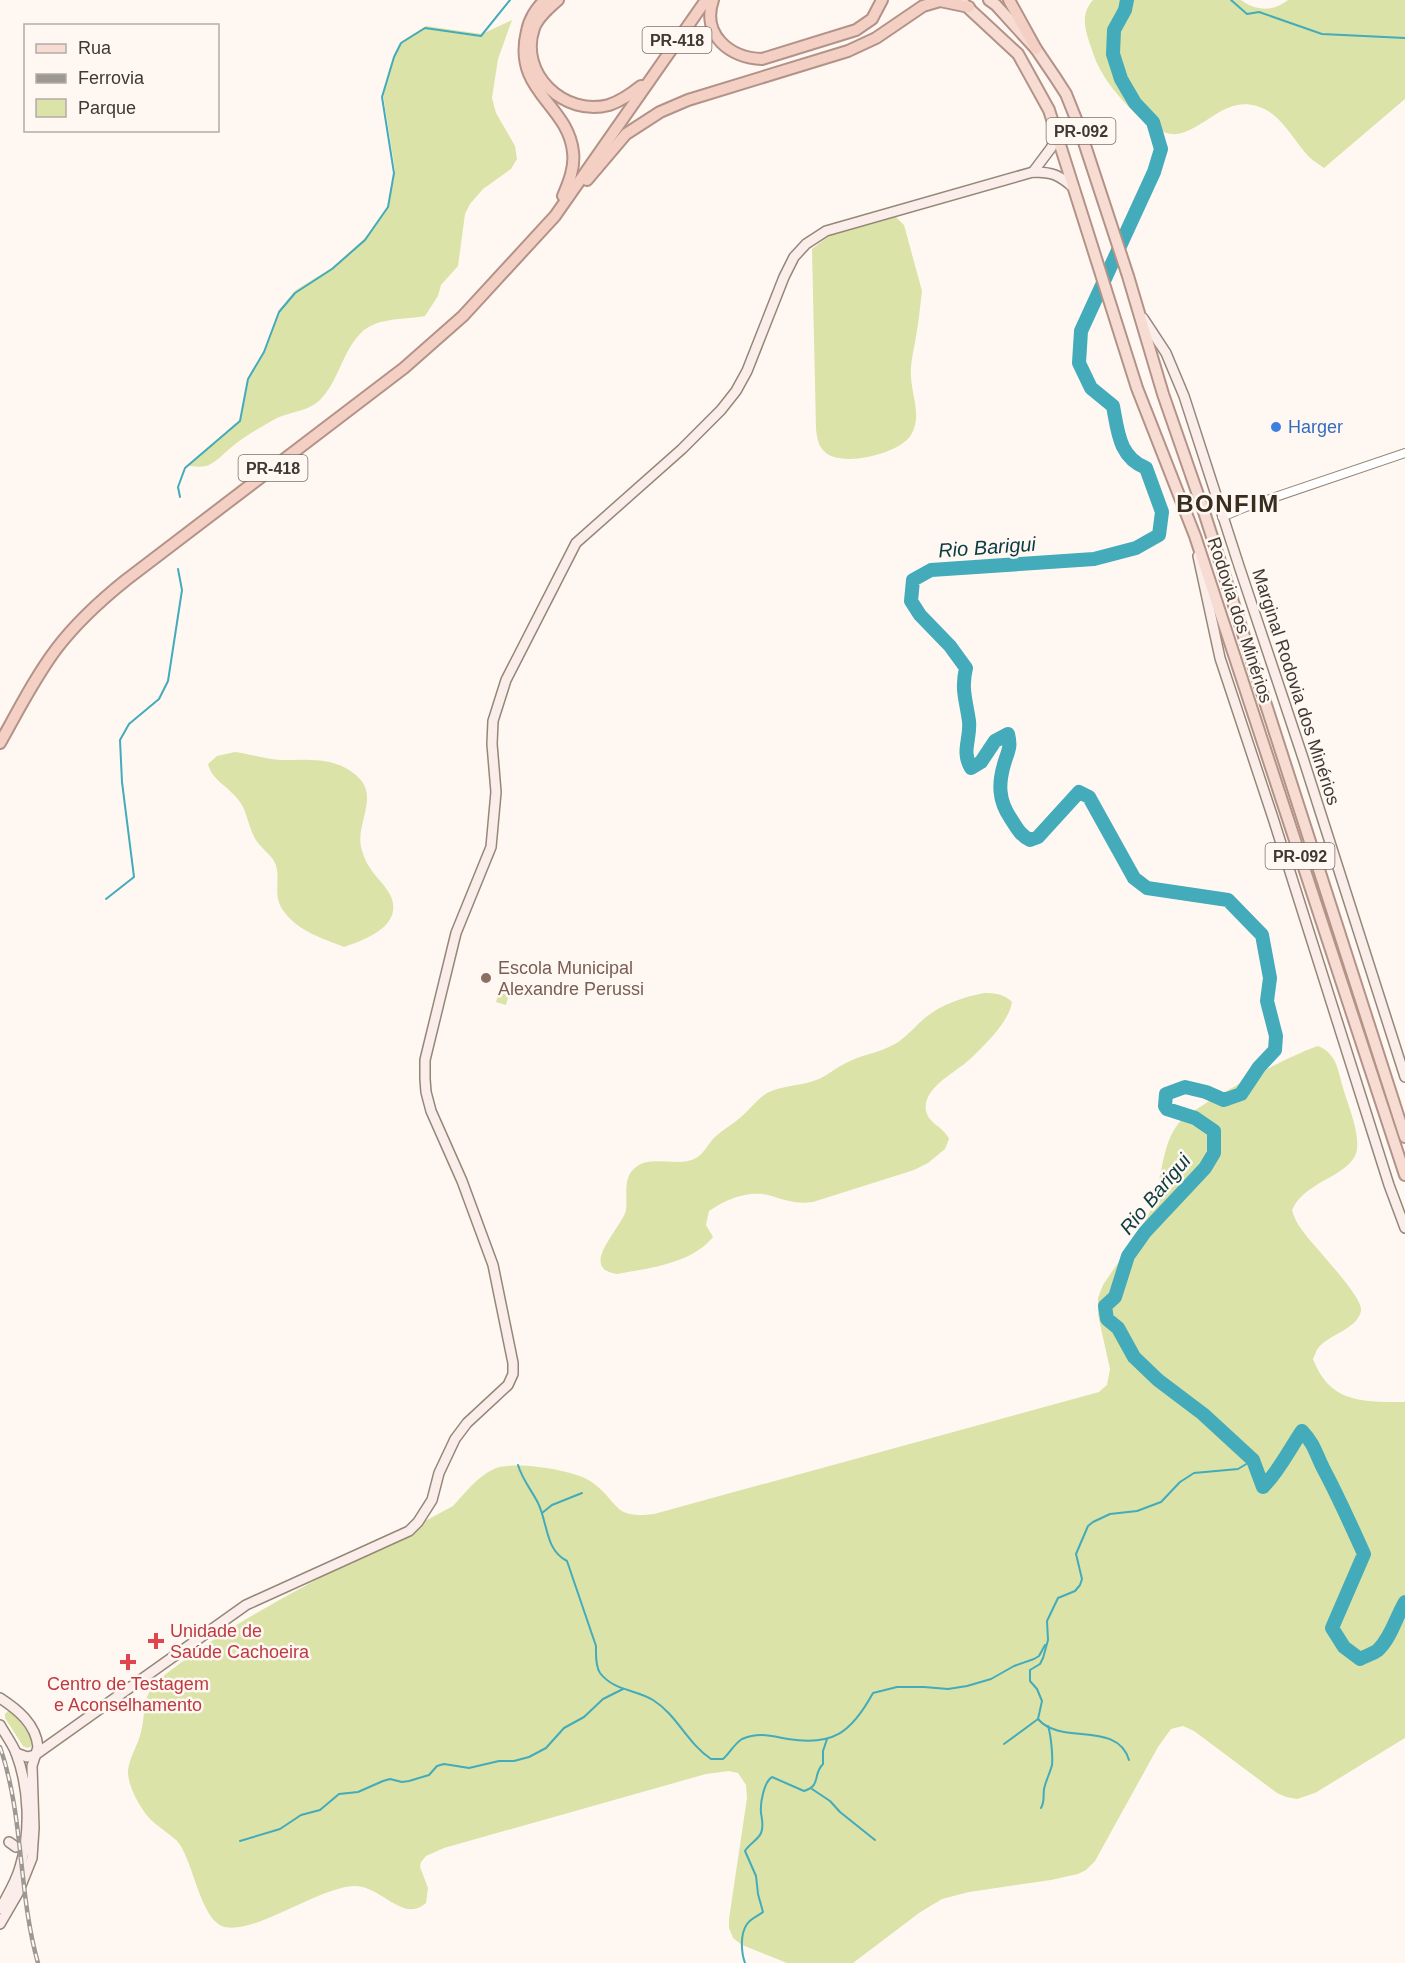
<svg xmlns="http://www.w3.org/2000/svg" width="1405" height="1963" viewBox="0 0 1405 1963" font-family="Helvetica,sans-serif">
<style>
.green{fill:#dbe3a8}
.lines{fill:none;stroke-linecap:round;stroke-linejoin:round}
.stream{stroke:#43abba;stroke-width:2}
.river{stroke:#43abba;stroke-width:14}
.tertiary-casing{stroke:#958778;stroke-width:10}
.secondary-casing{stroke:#958778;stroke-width:12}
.primary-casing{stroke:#b39388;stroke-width:14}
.trunk-casing{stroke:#b39388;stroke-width:14}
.tertiary{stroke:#fff;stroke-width:8}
.secondary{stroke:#fbede9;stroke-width:9}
.primary{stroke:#f7dcd3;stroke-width:10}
.trunk{stroke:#f4d0c4;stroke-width:10}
.rail-casing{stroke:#9e9892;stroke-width:4.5}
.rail{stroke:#fff8f2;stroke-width:2;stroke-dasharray:7;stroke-linecap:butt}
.shop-dot{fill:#3f7fe0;stroke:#fff8f2;stroke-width:2}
.education-dot{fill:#8d6e63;stroke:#fff8f2;stroke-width:2}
.health-dot{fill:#e0444e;stroke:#fff8f2;stroke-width:2}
.labels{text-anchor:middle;stroke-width:5;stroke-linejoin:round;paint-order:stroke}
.shield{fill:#fff8f2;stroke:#79726c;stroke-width:1.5}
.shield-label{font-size:16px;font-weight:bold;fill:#3f3933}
.shop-label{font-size:18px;fill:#366cbe;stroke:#fff8f2;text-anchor:start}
.street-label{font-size:18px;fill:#3f3933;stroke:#fff8f2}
.education-label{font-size:18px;fill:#785e54;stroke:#fff8f2;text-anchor:start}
.health-label{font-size:18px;fill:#be3a42;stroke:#fff8f2;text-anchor:start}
.water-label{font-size:20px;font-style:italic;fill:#0a3c42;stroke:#fff8f2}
.district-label{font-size:24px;font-weight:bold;letter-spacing:1.5px;fill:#392d20;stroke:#fff8f2}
</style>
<rect width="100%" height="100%" fill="#fff8f2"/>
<g class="green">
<path d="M1093,0H1241C1256,11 1273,12 1288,0H1405V99L1324,168C1319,164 1313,161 1309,157C1293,140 1281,113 1257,106C1226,97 1208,125 1182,133C1156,142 1116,96 1104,76C1098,67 1094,57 1091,47C1085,30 1080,14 1093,0Z"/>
<path d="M512,20L498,59L492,98L496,113L515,146L517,159L511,169L483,189L470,204L465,214L458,266L441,285L438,296L425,316C404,320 380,317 363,331C342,350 339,382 319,401C308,411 290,412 277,418C262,426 247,435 234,445C225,452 219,460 209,465C202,468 193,466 186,466L241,419L249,377L265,350L280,309L296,290L333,267L365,238L389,205L395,170L383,94L395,55L402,41L426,26L482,34Z"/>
<path d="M884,216H895L904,225L922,291C920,306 919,321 916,336C914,350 910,363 911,377C912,396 922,417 911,435C899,454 844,467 826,453C818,447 817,437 816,429L812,249L833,233Z"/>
<path d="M235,752C250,754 265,759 280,760C307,760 336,756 358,777C379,797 356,823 361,847C363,854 365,861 370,868C378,881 396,893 393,911C390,931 361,941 344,947C322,938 300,932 285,913C270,895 283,877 274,861C269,853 260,847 256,840C248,828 248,813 240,802C230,787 212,781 208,764L217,756Z"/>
<polygon points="501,984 511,987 506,1005 496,1002"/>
<path d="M984,993C995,993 1004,994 1012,1002C1009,1022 984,1046 969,1060C955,1073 922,1088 926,1111C929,1124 944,1127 949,1139L945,1149L928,1163L914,1170L813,1202C797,1204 787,1201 772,1196C750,1189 726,1199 709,1211L706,1225L713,1237C691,1264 649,1268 617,1274C577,1268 622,1228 626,1210C628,1196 622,1177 636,1167C652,1155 676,1167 694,1159C704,1155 708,1143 716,1136C724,1129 733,1124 741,1117C749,1110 756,1101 764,1095C781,1084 803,1087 821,1078C829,1074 836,1068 844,1064C860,1055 879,1053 895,1044C907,1037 915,1026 926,1017C942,1004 964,997 984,993Z"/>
<path d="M1318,1046C1337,1054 1338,1070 1343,1088C1348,1105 1363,1140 1355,1156C1348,1169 1330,1177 1318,1184C1306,1192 1298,1197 1292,1210C1294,1217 1297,1224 1302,1230C1312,1245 1364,1297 1361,1311C1357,1329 1330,1334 1319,1347C1316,1350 1315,1355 1313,1359C1330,1404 1364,1402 1405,1402V1738L1315,1793L1297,1799L1286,1797L1277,1793L1194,1731L1183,1726L1171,1729L1158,1747L1095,1861L1086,1870L1078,1874L1051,1880L969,1892L942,1899L919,1913L853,1963H787L742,1945L733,1938L729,1928V1919L747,1798L746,1785L738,1773L729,1771L706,1774L444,1848L426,1856L421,1862L420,1867L428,1888L426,1903C403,1924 381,1885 354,1886C317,1888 256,1934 225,1927C199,1921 193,1854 175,1839C167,1832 157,1826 150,1819C140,1808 127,1785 128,1770C130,1756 138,1745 141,1732C145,1718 143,1699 152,1688C161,1676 174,1668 186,1659C219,1634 254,1614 290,1594C344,1565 399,1535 453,1506C465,1493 478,1476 494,1469C512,1460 578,1470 593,1483C621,1504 612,1519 654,1514L1099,1392L1107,1385L1110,1369L1098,1315V1298L1103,1285C1119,1260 1140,1235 1152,1207C1162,1183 1161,1145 1178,1124C1193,1106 1294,1053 1318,1046Z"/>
<polygon points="8,1711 13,1712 33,1740 31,1747 27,1748 23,1746 5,1718 5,1714"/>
</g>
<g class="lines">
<g class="stream">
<polyline points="1231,0 1247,14 1259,12 1322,34 1405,38"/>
<polyline points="180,497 178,487 185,468 240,421 248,379 264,352 279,312 295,293 332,269 365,240 388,207 394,173 382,97 394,57 401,43 425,28 481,36 510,0"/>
<polyline points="106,899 134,877 122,782 120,740 129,724 159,699 168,681 182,590 178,569"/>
<path d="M518,1465C523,1481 531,1489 538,1503C548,1523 545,1550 567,1561L596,1646C596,1654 595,1665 600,1673C614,1691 635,1689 653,1700C677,1715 687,1743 711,1759H723C730,1753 734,1744 742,1739C759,1732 771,1736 788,1739C833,1746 851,1733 873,1693L897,1687H924L948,1689L967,1686L991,1679L1014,1666L1034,1659L1039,1656L1045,1645"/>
<polyline points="542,1513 552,1505 582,1493"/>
<path d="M1038,1719C1061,1746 1117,1720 1129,1760"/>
<polyline points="1004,1744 1038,1719 1042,1701 1037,1689 1030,1681 1030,1670 1040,1664 1043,1658 1048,1640 1047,1621 1058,1598 1075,1591 1080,1585 1082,1579 1076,1554 1088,1526 1093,1522 1110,1514 1137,1511 1161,1502 1180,1482 1194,1473 1238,1469 1253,1460"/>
<polyline points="812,1789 830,1801 840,1812 875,1840"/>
<path d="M1041,1808C1045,1801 1043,1796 1044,1789C1046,1780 1050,1773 1052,1765C1053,1757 1051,1735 1048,1726"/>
<polyline points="240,1841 280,1829 301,1815 320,1810 339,1794 358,1792 383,1781 390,1779 402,1782 409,1781 429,1775 437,1766 444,1764 469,1768 499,1761 514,1761 529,1757 546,1748 564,1728 584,1717 603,1699 623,1689"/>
<path d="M745,1963C741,1952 740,1934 747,1924C751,1918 758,1916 763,1912L758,1894L756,1876L745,1851C749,1844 758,1840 761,1833C764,1826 762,1820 761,1813C760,1803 764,1782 772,1777L804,1791C822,1785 812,1775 823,1764V1751L827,1739"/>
</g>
<path class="river" d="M1127,0L1125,10L1114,30L1113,54L1121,79L1135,103L1153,122L1161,149L1154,172L1081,331L1079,363L1091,388L1113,406C1118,432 1119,457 1146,468L1162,512L1159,535L1136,548L1094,559L931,570L913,580L911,601L920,615L950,646L966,668C961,689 966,700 969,721C971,739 961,751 971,768L981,762L995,741L1008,734C1011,746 1009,749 1005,761C998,783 998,800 1011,819C1017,828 1020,835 1030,840L1038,837L1079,792L1089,797L1134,878L1147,888L1228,900L1262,935L1270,978L1267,1001L1276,1036L1275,1050L1259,1067L1241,1094L1224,1100L1206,1092L1185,1087L1166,1094L1165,1106L1167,1109L1195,1118L1214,1131V1153L1205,1168L1145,1232L1128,1256L1115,1297L1105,1306L1107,1319L1118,1328L1134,1357L1158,1380L1203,1414L1253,1460L1263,1487C1279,1471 1289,1450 1302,1431C1315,1445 1315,1452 1323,1468C1338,1496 1351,1525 1364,1554L1332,1628L1344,1647L1360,1659C1365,1656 1373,1654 1378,1650C1391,1638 1396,1617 1405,1602"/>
<defs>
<polyline id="tertiary" points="1222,517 1246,507 1405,453"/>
<g id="secondary">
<polyline points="1033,172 1051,148 1058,134"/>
<polyline points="1143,318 1166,353 1184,396 1239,566 1303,758 1405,1077"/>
<polyline points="1198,556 1220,658 1273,818 1389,1185 1405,1228"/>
<path d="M0,1698C17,1709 36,1724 38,1747L32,1766L34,1828L32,1858L18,1893L0,1924"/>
<path d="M0,1725C5,1734 12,1743 16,1753C29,1787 31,1832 20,1867C16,1882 7,1896 0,1909"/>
<path d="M16,1753L27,1757L35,1755L246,1605L409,1531L418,1522L432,1500L439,1473L455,1439L467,1423L508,1385L513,1374V1363L493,1265L462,1181L431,1111L426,1092L425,1079V1060L456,933L491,847L496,792L492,744L493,721L506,680L576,543L682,449L721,410L736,391L747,371L784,277L794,257L806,244L826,231L1033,172C1053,172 1059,175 1074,188"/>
<polyline points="9,1842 16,1847 24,1845"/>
</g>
<g id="primary">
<polyline points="989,0 996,5 1036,49 1055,77 1066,94 1078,124 1128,276 1163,394 1205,515 1405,1137"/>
<polyline points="962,2 1018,54 1049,110 1137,388 1195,536 1405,1175"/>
</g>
<g id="trunk">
<path d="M545,0C536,8 529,20 527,31C512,91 568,104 573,152C575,167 569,182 563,196"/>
<path d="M558,0C549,8 538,17 534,28C518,74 565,117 609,105C621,101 631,94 641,86"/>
<path d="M713,0C701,35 730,58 762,59L856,30L872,19L882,0"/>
<polyline points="1009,0 1036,49"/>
<polyline points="587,180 626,134 660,112 688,100 848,51 876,38 923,6 940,1 969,7"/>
<path d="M0,743C18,711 35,677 57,648C77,622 101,600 126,580L404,368L463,316L555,216L706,0"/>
</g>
</defs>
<use href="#tertiary" class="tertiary-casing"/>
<use href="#secondary" class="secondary-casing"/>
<use href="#primary" class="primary-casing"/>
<use href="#trunk" class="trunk-casing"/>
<use href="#tertiary" class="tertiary"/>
<use href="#secondary" class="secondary"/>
<use href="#primary" class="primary"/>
<use href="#trunk" class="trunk"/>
<defs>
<path id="rail" d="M0,1747C24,1816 18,1893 38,1963"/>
</defs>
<use href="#rail" class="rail-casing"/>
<use href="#rail" class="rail"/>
</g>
<circle class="shop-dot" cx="1276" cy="427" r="6"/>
<circle class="education-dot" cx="486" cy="978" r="6"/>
<g class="health-dot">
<path d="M153 1632h6v6h6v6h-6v6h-6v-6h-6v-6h6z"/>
<path d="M125 1653h6v6h6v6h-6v6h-6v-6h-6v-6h6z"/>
</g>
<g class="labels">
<g class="shield">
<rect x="642.5" y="27" width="69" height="26" rx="4.5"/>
<rect x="1046.5" y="118" width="69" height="26" rx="4.5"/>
<rect x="238.5" y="455" width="69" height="26" rx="4.5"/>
<rect x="1265.5" y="843" width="69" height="26" rx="4.5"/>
</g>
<g class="shield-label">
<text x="677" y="46">PR-418</text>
<text x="1081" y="137">PR-092</text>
<text x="273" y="474">PR-418</text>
<text x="1300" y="862">PR-092</text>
</g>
<g class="shop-label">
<text x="1288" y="433">Harger</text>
</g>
<g class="street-label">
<text transform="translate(1240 620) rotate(72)" y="6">Rodovia dos Minérios</text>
<text transform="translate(1296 687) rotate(72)" y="6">Marginal Rodovia dos Minérios</text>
</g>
<g class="education-label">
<text x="498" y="974">Escola Municipal<tspan x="498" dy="21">Alexandre Perussi</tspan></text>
</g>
<g class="health-label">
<text x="170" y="1637">Unidade de<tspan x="170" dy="21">Saúde Cachoeira</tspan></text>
<text x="128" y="1690" text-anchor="middle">Centro de Testagem<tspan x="128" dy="21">e Aconselhamento</tspan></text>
</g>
<g class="water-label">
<text transform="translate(987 547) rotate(-4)" y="7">Rio Barigui</text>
<text transform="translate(1155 1194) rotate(-50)" y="7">Rio Barigui</text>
</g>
<g class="district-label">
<text x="1228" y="512">BONFIM</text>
</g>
</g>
<rect x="24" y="24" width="195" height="108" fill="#fff8f2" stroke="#b2aca6" stroke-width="1.5"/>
<rect x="36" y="44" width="30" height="9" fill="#f7dcd3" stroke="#b2aca6" stroke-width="1.5"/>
<text x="78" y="54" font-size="18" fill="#3f3933">Rua</text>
<rect x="36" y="74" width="30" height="9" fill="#9e9892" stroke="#b2aca6" stroke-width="1.5"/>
<text x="78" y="84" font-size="18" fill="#3f3933">Ferrovia</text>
<rect x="36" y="99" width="30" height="18" fill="#dbe3a8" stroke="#b2aca6" stroke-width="1.5"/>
<text x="78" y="114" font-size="18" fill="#3f3933">Parque</text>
</svg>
